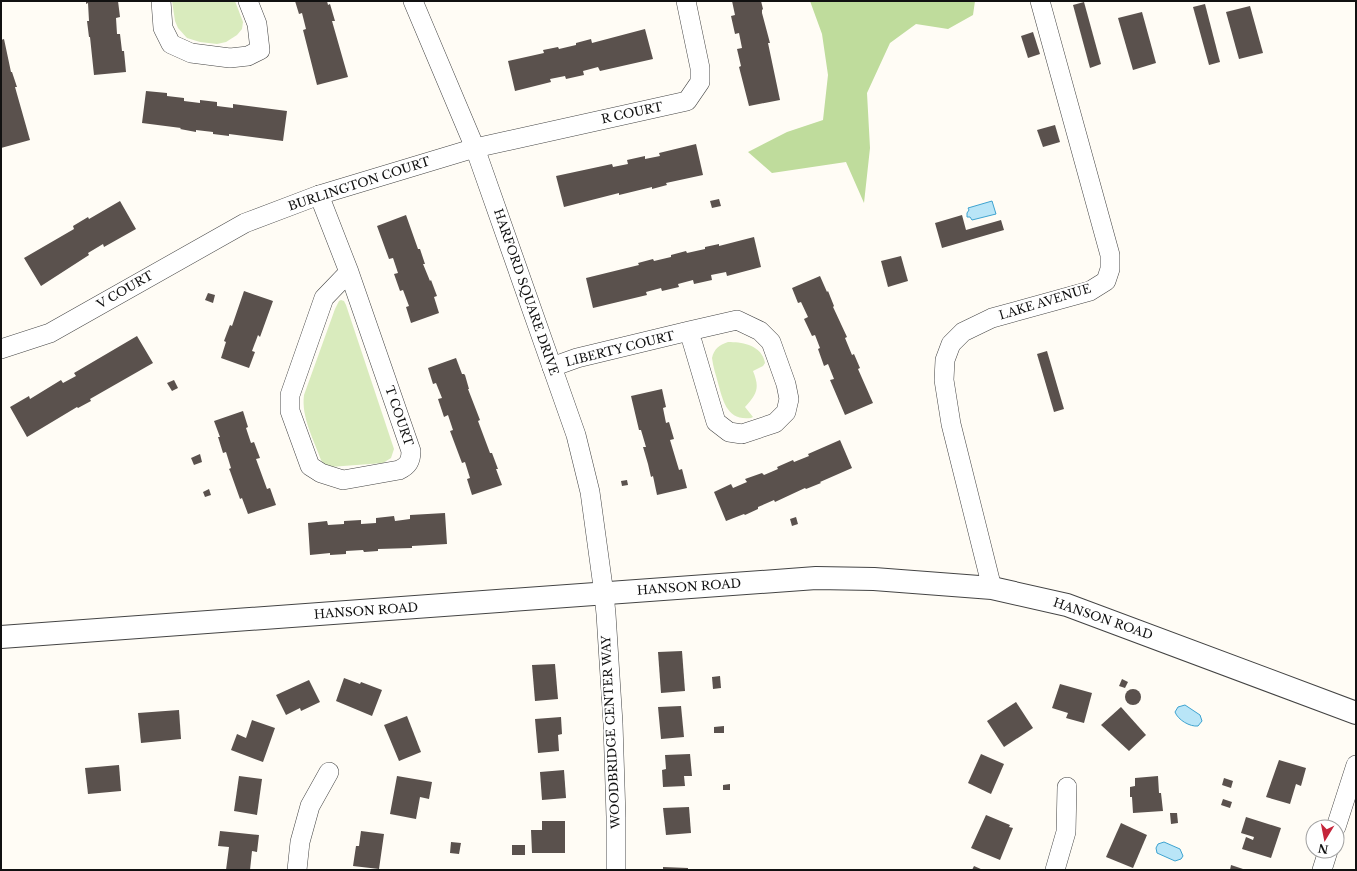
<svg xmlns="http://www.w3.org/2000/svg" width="1357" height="871" viewBox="0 0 1357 871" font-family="'Libre Baskerville',serif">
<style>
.green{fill:#d9ebbd}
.forest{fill:#bfdc9c}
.water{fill:#b9e5f7;stroke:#3ea3d0}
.building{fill:#5a514d}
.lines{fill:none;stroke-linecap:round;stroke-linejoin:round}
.minor-casing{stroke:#444;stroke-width:20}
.tertiary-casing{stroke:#444;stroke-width:24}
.minor{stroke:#fff;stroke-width:19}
.tertiary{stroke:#fff;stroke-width:22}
.labels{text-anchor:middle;stroke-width:4;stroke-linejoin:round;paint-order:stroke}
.street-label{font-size:12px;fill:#111;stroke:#fff}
</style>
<rect width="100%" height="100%" fill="#fffcf5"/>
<g class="green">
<polygon points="172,1 235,1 243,22 242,29 237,35 226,42 217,44 200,42 187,38 178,28 175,21"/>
<path d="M341,300L344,301L346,305L394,449L391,458L383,463L330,467L324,464L321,460C314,440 301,417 304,395L335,309L339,301Z"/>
<path d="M728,342C742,342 762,345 765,363L763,366L753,371C760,388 757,394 745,407L753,417L751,418C727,421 723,401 718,383C716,375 713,367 712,358C714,349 719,345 728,342Z"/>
</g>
<polygon class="forest" points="810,1 975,1 973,15 948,29 916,24 890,43 867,93 870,148 864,203 846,162 772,173 748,152 787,132 823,120 828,75 822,34"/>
<g class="water">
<polygon points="992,201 996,214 972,220 970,217 967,217 967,213 969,210 968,208"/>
<path d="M1185,705L1200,715L1202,721L1198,726C1190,727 1178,720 1175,712L1178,707Z"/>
<polygon points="1164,842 1180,849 1183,856 1181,859 1175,861 1157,853 1156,848 1158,844"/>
</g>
<g class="building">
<polygon points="86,1 118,1 120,17 116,18 117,34 120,34 122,51 124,51 126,72 94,75 90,37 89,37 87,21 89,21 88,3 86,4"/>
<polygon points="295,1 327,1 328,5 330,4 335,21 332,21 348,77 317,85 303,30 306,29 302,13 299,14"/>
<polygon points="732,1 761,1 763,9 762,10 762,13 770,43 768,43 780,100 749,106 739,67 741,66 737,49 742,48 739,33 735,34 731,16 735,15"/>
<polygon points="1084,2 1101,64 1090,68 1073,5"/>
<polygon points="1205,4 1220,62 1209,65 1193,7"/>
<polygon points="1250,6 1263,53 1239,59 1226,12"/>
<polygon points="1142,12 1156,63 1133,70 1118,18"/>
<polygon points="645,29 653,59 600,71 598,67 583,71 584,75 566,79 565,76 550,79 551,82 515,91 508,61 544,53 543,50 558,47 559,49 576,45 576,43 591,39 592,43"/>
<polygon points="1033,32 1040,54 1028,58 1021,36"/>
<polygon points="4,39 11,72 12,72 17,87 15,87 30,140 1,148 1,40"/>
<polygon points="146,91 167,93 167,96 184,98 184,101 200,103 200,100 217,102 217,106 233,108 233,104 287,111 283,141 229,134 229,136 213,134 213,132 196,130 196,132 180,129 181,128 142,123"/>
<polygon points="1055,125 1060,142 1043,147 1037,130"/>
<polygon points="696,144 703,175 666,183 667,185 652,189 652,187 619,195 619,193 564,207 556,176 612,164 613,167 628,164 627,160 645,156 645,159 660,156 659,153"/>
<polygon points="719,199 721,206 712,208 710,201"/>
<polygon points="120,201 136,229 104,247 103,244 88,253 89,255 41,286 24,258 74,229 73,226 88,217 89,219"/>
<polygon points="406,215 418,249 420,249 425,264 423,264 430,281 431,280 437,296 434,297 439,313 411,323 406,307 409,306 403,290 400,291 394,274 398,273 393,258 389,259 377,226"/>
<polygon points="962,215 966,230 1001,220 1004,230 942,248 935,223"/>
<polygon points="754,237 761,267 727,276 726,272 711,275 712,280 694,284 693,280 678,284 679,287 662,291 661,288 646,292 647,295 593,308 586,278 639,265 638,263 653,259 654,261 671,257 671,255 686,251 687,253 705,249 705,247 719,244 719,246"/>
<polygon points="901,256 908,281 888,287 881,261"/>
<polygon points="820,276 827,292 828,291 834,306 833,307 834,309 847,337 845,338 852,355 854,354 860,368 858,369 873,403 845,415 830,380 834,379 828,364 824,366 818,349 820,348 815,335 812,336 804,319 808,317 801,302 798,303 792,288"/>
<polygon points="244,291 273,301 260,337 258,335 252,351 255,352 249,368 221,358 226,342 224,341 230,325 232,326"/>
<polygon points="208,293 215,295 213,303 205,300"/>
<polygon points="137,336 153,363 90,399 91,401 78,408 77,407 27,437 10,407 29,396 30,399 61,380 63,383 76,376 74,373"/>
<polygon points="1047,351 1064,409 1054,412 1037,354"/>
<polygon points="456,358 462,374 464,374 465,375 469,389 468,389 480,420 478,421 490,453 492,453 498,469 496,469 502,485 472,495 467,479 470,478 465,462 462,463 450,431 453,430 448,415 444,417 438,399 442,398 436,383 433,384 428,368"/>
<polygon points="174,380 178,388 172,391 167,383"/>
<polygon points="662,389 666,407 663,408 666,423 669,422 674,439 670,440 679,470 682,469 687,488 657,495 653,476 651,477 648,464 643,447 646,447 641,430 639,430 631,396"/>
<polygon points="243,411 248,427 246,428 251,443 254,442 260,458 256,459 267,489 270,488 276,505 248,514 242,498 240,499 230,471 229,469 231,468 226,452 223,453 219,440 218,437 220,437 214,421"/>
<polygon points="840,440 852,468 820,482 821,483 806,489 805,488 775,502 774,500 758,507 758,509 745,515 744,514 726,521 714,492 731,484 733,488 747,482 745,479 762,473 764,475 778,469 777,467 793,460 794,462 809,456 808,454"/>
<polygon points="200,454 202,462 194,465 191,458"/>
<polygon points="627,480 628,485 622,486 621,481"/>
<polygon points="209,489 211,495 205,497 203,492"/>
<polygon points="445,513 447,544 412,546 412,548 378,549 378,551 364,552 363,550 346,551 346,554 330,555 330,553 310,555 308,523 327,521 328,525 344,524 344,521 361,520 361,524 376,523 376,518 394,516 395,521 410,519 410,515"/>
<polygon points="796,517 798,524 792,526 790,519"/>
<polygon points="682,651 685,691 661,693 658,652"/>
<polygon points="555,664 558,699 535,701 532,665"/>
<polygon points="720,676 721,688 713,689 712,677"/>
<polygon points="344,678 360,684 361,682 382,690 372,716 336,701"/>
<polygon points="1122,679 1128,682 1125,688 1119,686"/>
<polygon points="309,680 320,702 301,711 300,708 286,715 276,695"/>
<polygon points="1060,684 1092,693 1084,723 1066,718 1068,713 1052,708"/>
<circle cx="1133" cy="697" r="8"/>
<polygon points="1016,702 1033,728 1004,747 987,721"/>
<polygon points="681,706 684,737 661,739 658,707"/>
<polygon points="1121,707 1146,735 1129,751 1101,725"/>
<polygon points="179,710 181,739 141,743 138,713"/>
<polygon points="407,716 421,752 399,761 384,725"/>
<polygon points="561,717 562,734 558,735 559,751 538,753 535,719"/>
<polygon points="252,720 275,728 263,762 231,750 237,734 246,738"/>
<polygon points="724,726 724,733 714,733 714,727"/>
<polygon points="690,754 692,776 684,776 685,786 663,787 662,770 666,769 665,755"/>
<polygon points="981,754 1004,764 991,794 968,783"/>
<polygon points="1279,760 1306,768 1301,786 1296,784 1290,804 1266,797"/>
<polygon points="119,765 121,791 88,794 85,768"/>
<polygon points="564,770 566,798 542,800 540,772"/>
<polygon points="239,776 262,779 257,815 234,811"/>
<polygon points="397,776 432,782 429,799 420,797 416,819 390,814"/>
<polygon points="1158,776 1159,793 1161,793 1163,811 1133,813 1132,797 1130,797 1130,787 1135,786 1135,778"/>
<polygon points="1224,778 1233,781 1231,788 1222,785"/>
<polygon points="730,784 730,790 723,790 723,785"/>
<polygon points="1223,799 1232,802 1230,808 1221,805"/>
<polygon points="689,807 691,833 666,835 663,808"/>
<polygon points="1170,813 1177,813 1178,823 1171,824"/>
<polygon points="986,815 1010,825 1009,827 1013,828 1000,860 971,848"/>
<polygon points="1246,817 1281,828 1271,858 1242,849 1246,837 1253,840 1254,837 1241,833"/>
<polygon points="542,821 565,821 565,853 532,853 531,830 542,830"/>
<polygon points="1121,823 1147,835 1133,868 1106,857"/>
<polygon points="220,831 259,835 257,852 252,851 250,870 226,870 229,847 218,846"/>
<polygon points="361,831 384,834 379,869 353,866 356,846 359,846"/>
<polygon points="451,842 461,843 459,854 450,853"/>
<rect x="512" y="845" width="13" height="10"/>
<polygon points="1231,865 1246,870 1230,870"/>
<polygon points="974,866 983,870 972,870"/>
<polygon points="663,867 688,868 688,870 663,870"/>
</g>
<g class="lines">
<defs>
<g id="minor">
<polyline points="161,1 163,28 171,44 191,53 230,58 248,56 260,50 257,24 248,1"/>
<polyline points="413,1 475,148 576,435 590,492 604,594 606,614 613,723 616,817 616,870"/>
<path d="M319,195L349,272L411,451C411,461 408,466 399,470L343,480L321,473L310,466L290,411V395L324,298L349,272"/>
<polyline points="1,349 50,333 245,223 319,195 475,148 687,101 700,82 700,68 686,1"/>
<polyline points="552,367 577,358 689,331 737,320 760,331 771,342 786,384 789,399 786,412 775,423 742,434 729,432 716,422 689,331"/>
<polyline points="992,588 951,424 944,380 945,360 951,344 963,332 992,318 1090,291 1106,281 1110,269 1110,255 1040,1"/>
<polyline points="1336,827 1356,765"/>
<polyline points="297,870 300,842 310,806 329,772"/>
<polyline points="1055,870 1066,832 1067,787"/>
<polyline points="1322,870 1328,851"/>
</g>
<polyline id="tertiary" points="1,637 816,578 874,579 992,588 1067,605 1356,713"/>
</defs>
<use href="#minor" class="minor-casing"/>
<use href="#tertiary" class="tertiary-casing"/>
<use href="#minor" class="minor"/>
<use href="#tertiary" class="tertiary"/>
</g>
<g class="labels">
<g class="street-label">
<text transform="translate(632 113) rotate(-12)" y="4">R COURT</text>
<text transform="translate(359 184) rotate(-18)" y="4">BURLINGTON COURT</text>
<text transform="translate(125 290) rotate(-30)" y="4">V COURT</text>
<text transform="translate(526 292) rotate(71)" y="4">HARFORD SQUARE DRIVE</text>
<text transform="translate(1045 302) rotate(-17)" y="4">LAKE AVENUE</text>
<text transform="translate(620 349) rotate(-14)" y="4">LIBERTY COURT</text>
<text transform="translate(399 416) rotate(71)" y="4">T COURT</text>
<text transform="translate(689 587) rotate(-4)" y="4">HANSON ROAD</text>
<text transform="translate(366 611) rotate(-4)" y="4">HANSON ROAD</text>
<text transform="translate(1103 619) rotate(19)" y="4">HANSON ROAD</text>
<text transform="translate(611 732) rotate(-93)" y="4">WOODBRIDGE CENTER WAY</text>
</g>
</g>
<rect width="1357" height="871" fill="none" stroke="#111111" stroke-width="4"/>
<g transform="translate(1325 839) rotate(190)"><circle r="19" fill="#ffffff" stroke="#a0a0a0"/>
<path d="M0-3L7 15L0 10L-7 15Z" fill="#c5253b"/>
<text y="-6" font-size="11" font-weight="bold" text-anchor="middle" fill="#111111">N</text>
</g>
</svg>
